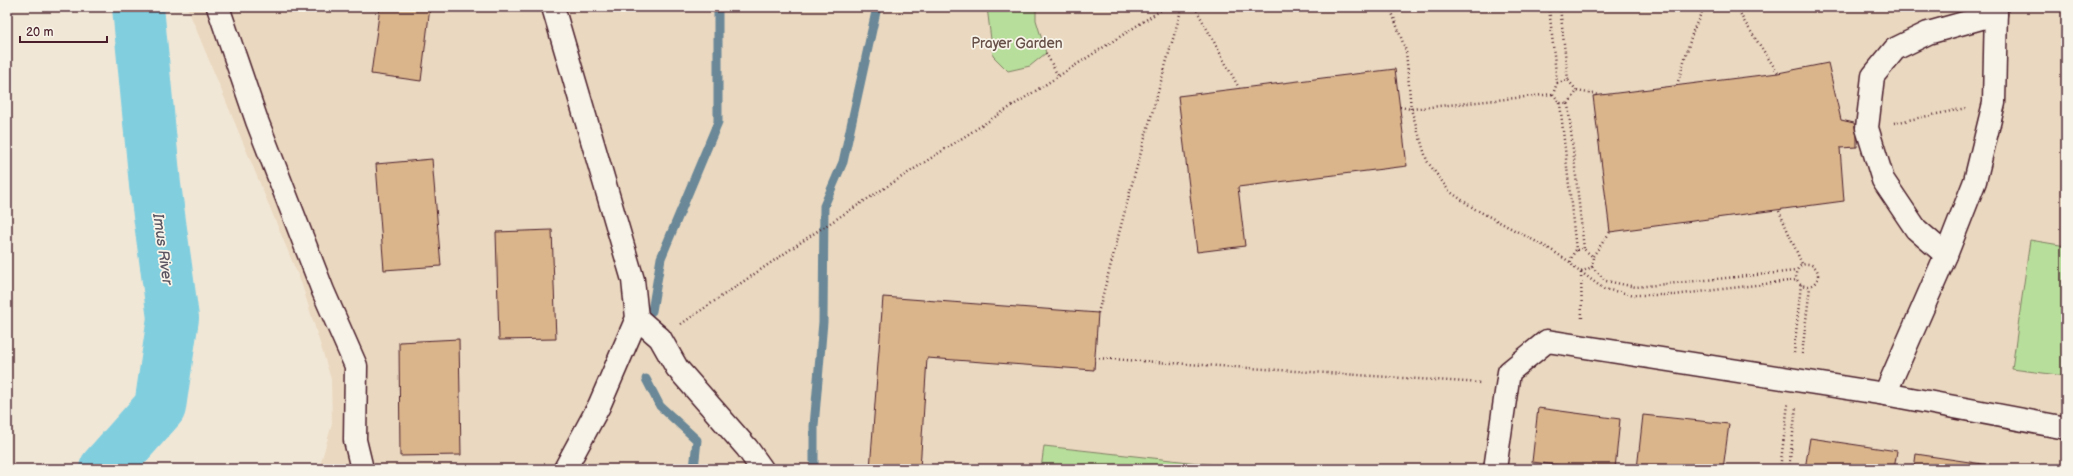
<svg xmlns="http://www.w3.org/2000/svg" width="2073" height="476" viewBox="0 0 2073 476" font-family="'Balsamiq Sans',sans-serif">
<style>
.built{fill:#ead8c0}
.green{fill:#b7df9b;stroke:#807f63}
.lines{fill:none;stroke-linecap:round;stroke-linejoin:round}
.stream{stroke:#6b8897;stroke-width:9}
.river{stroke:#81cedf;stroke-width:52}
.building{fill:#dab58c;stroke:#4a1f2b}
.minor-casing{stroke:#4a1f2b;stroke-width:25}
.path{stroke:#4a1f2b;stroke-width:2.5;stroke-dasharray:1 3;stroke-linecap:butt}
.minor{stroke:#f7f3e8;stroke-width:22}
.labels{text-anchor:middle;stroke-width:3.5;stroke-linejoin:round;paint-order:stroke}
.park-label{font-size:14px;fill:#654f47;stroke:#f7f3e8}
.water-label{font-size:15px;font-style:italic;fill:#5a5461;stroke:#f7f3e8}
</style>
<rect width="100%" height="100%" fill="#f1e7d6"/>
<filter id="ink" filterUnits="userSpaceOnUse"><feTurbulence type="fractalNoise" baseFrequency=".025" numOctaves="2"/><feDisplacementMap in="SourceGraphic" scale="8" xChannelSelector="R" yChannelSelector="G"/><feConvolveMatrix kernelMatrix="1 2 1 2 8 2 1 2 1" color-interpolation-filters="sRGB"/></filter>
<g filter="url(#ink)">
<polygon class="built" points="187,7 2066,7 2066,469 319,469 332,424 331,379 302,285"/>
<g class="green">
<polygon points="987,7 1036,7 1036,20 1046,53 1030,66 1008,71 993,56"/>
<polygon points="2030,240 2066,246 2066,376 2012,369"/>
<polygon points="1044,446 1253,469 1041,469"/>
</g>
<g class="lines">
<g class="stream">
<polyline points="652,311 661,258 718,122 718,7"/>
<polyline points="646,379 660,406 697,440 694,469"/>
<polyline points="811,469 814,467 814,426 823,322 824,206 843,162 877,7"/>
</g>
<polyline class="river" points="105,469 160,407 173,318 155,185 138,7"/>
</g>
<g class="building">
<polygon points="380,7 430,7 421,81 371,74"/>
<polygon points="1828,63 1841,120 1854,123 1857,135 1857,147 1840,148 1844,201 1610,232 1593,96 1778,73"/>
<polygon points="1395,69 1407,166 1238,187 1245,246 1197,252 1178,96"/>
<polygon points="432,159 441,266 384,270 376,164"/>
<polygon points="552,230 556,339 499,340 496,232"/>
<polygon points="883,297 1098,313 1094,370 927,358 920,469 870,469"/>
<polygon points="459,339 461,455 400,456 399,342"/>
<polygon points="1538,408 1620,419 1615,469 1590,469 1532,462"/>
<polygon points="1643,415 1729,424 1723,469 1637,469"/>
<polygon points="1810,438 1897,451 1894,469 1805,469"/>
<polygon points="1916,454 1996,466 1996,469 1914,469"/>
</g>
<g class="lines">
<defs>
<g id="minor">
<polyline points="218,7 257,121 323,291 356,366 355,440 362,469"/>
<polyline points="553,7 633,280 637,318 599,406 565,469"/>
<polyline points="1946,255 1916,229 1883,180 1867,128 1873,76 1895,49 1928,33 1996,14"/>
<polyline points="637,318 660,338 677,368 747,448 762,469"/>
<polyline points="1885,394 1946,255 1975,181 1994,103 1996,7"/>
<polyline points="1495,469 1509,372 1547,341 1885,394 2066,428"/>
</g>
</defs>
<use href="#minor" class="minor-casing"/>
<g class="path">
<polyline points="1195,7 1239,88"/>
<polyline points="1390,7 1406,51 1411,109 1427,161 1449,191 1475,209 1548,248 1570,262"/>
<polyline points="1549,7 1557,83 1553,94 1560,103 1568,104 1577,91 1568,80 1557,83"/>
<polyline points="1560,7 1568,80"/>
<polyline points="1737,7 1744,21 1778,73"/>
<polyline points="1046,53 1058,76"/>
<polyline points="1677,85 1693,31 1704,7"/>
<polyline points="1577,91 1600,95"/>
<path d="M1560,103L1576,250C1568,260 1570,267 1581,272L1592,267L1593,257L1584,249L1576,250"/>
<polyline points="1568,104 1584,249"/>
<polyline points="1400,107 1411,109 1553,94"/>
<polyline points="1894,123 1966,108"/>
<polyline points="1779,211 1802,264"/>
<polyline points="1593,256 1610,232"/>
<circle cx="1807" cy="275" r="11"/>
<polyline points="1592,267 1606,281 1636,287 1796,271"/>
<polyline points="1581,272 1604,289 1635,295 1674,295 1797,280"/>
<polyline points="1581,273 1582,320"/>
<polyline points="1098,313 1132,184 1182,7"/>
<polyline points="681,324 813,234 1166,7"/>
<polyline points="1794,353 1801,284"/>
<polyline points="1802,354 1810,287"/>
<polyline points="1095,358 1481,383"/>
<polyline points="1581,468 1582,469"/>
<polyline points="1780,469 1788,404"/>
<polyline points="1789,469 1796,407"/>
</g>
<use href="#minor" class="minor"/>
</g>
</g>
<g class="labels">
<g class="park-label">
<text x="1017" y="48">Prayer Garden</text>
</g>
<g class="water-label">
<text transform="translate(163 249) rotate(82)" y="5">Imus River</text>
</g>
</g>
<rect width="2073" height="476" fill="none" stroke="#f7f3e8" stroke-width="24"/>
<rect x="12" y="12" width="2049" height="452" fill="none" stroke="#4a1f2b" stroke-width="1.5" filter="url(#ink)"/>
<path d="M20 36v6h87v-6" fill="none" stroke="#4a1f2b" stroke-width="2"/>
<text x="26" y="36" font-size="12" fill="#4a1f2b" stroke="#f7f3e8" stroke-width="3" paint-order="stroke">20 m</text>
</svg>
